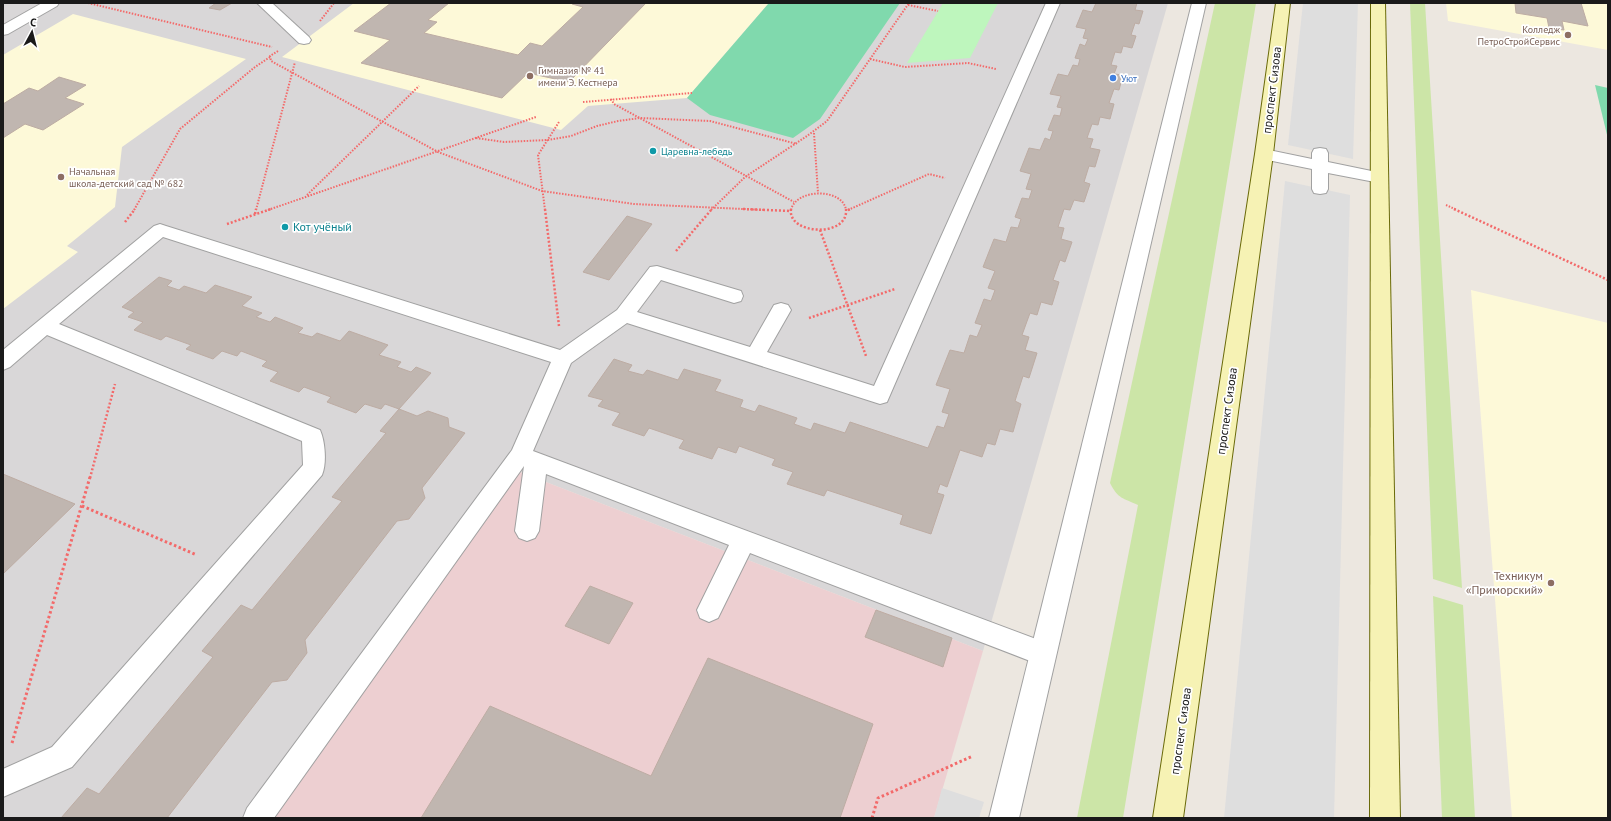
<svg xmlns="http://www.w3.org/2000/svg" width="1611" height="821" viewBox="0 0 1611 821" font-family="'PT Sans',sans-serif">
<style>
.residential{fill:#d9d7d8}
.commercial{fill:#edcfd1}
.education{fill:#fdf9d8}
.grass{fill:#cce5a7}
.park{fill:#bef6bd}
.pitch{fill:#80d9ad}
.parking{fill:#dedede}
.building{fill:#c0b6b0;stroke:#bdaca3}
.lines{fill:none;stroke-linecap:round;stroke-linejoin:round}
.service-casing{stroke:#a1a1a1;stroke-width:2}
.minor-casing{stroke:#a1a1a1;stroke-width:2}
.secondary-casing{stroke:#6a6a09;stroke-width:2}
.path-far2{stroke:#f36a6a;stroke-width:2;stroke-dasharray:1.5 1.5;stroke-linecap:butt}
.path-far1{stroke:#f36a6a;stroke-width:2.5;stroke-dasharray:2 2;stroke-linecap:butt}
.path{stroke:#f36a6a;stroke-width:3;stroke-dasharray:2.5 2.5;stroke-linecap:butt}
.service{fill:#fff;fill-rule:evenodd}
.minor{fill:#fff;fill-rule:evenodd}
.secondary{fill:#f6f2b4;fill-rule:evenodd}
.education-dot{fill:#8d6e63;stroke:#fff;stroke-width:1.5}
.shop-dot{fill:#3f7fe0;stroke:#fff;stroke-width:1.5}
.culture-dot{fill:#0f9aa8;stroke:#fff;stroke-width:1.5}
.labels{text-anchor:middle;stroke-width:3.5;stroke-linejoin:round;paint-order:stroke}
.far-education-label{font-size:10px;fill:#785e54;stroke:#fff;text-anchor:start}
.far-shop-label{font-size:10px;fill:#366cbe;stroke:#fff;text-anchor:start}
.far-culture-label{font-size:10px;fill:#0d838f;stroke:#fff;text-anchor:start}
.street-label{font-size:12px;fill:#1a1a1a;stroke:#fff}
.culture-label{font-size:12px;fill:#0d838f;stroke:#fff;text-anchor:start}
.education-label{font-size:12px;fill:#785e54;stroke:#fff;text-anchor:end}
</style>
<rect width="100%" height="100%" fill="#ece7e0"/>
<polygon class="residential" points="3,3 1168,3 983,651 520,472 273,818 3,818"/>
<polygon class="commercial" points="520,472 983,651 934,818 273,818"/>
<g class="education">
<polygon points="354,3 769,3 687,98 588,106 561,130 282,57"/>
<polygon points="1446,3 1608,3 1608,50 1448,21"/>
<polygon points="73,14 246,59 122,147 115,207 67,246 78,252 3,309 3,55"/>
<polygon points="1471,290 1608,323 1608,818 1512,818"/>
</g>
<g class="grass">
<path d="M1215,3H1256L1123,818H1077L1138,505C1123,498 1118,499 1110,483Z"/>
<polygon points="1410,3 1425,3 1462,588 1433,579"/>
<polygon points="1433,596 1463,605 1475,818 1442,818"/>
</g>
<polygon class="park" points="943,3 998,3 970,58 907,63"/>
<g class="pitch">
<polygon points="769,3 900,3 820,119 793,138 710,115 687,98"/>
<polygon points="1595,85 1608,88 1608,139"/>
</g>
<g class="parking">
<polygon points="1303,3 1358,3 1353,159 1288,145"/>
<polygon points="1285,181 1350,195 1334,818 1224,818"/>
<polygon points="942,788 984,802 979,818 934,818"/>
</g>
<g class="building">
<polygon points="215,3 232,3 220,10 209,8 216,3"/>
<polygon points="391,3 449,3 428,20 437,22 424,33 518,55 530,43 542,46 583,7 572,4 573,3 646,3 569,82 528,73 502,98 361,63 390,40 354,31"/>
<polygon points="1096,3 1137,3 1135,10 1143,11 1139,24 1135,23 1131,35 1136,36 1132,48 1123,46 1121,53 1115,52 1111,65 1117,66 1114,74 1123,75 1119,90 1114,89 1109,103 1114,104 1110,119 1100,117 1098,125 1092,124 1087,138 1093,139 1090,148 1100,150 1095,167 1089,166 1084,182 1090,184 1084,202 1074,200 1070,210 1064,209 1058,227 1064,228 1061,239 1072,242 1065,262 1060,260 1053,280 1059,282 1052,305 1041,302 1037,315 1030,313 1022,335 1029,337 1025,350 1037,353 1029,378 1023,376 1015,401 1021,404 1013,432 1000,429 995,445 987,443 982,457 960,450 947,487 940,484 937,493 944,495 931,534 900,524 903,515 827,490 824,496 787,484 793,472 772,465 775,459 739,446 736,453 718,447 712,459 679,448 684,440 649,428 644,436 612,425 620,413 598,406 603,400 588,396 614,359 632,365 628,371 643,375 647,370 678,380 684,369 721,380 715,391 743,400 740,407 755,412 759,405 797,418 794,424 811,430 814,423 845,433 850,422 928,448 937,426 944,428 949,414 942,412 950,389 936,385 950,350 964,353 970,335 977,337 982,325 975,323 984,299 991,301 995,290 988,288 995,271 983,267 994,239 1006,242 1011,227 1018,228 1021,219 1015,217 1022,198 1029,199 1032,190 1026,189 1031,174 1020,171 1029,148 1040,150 1045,138 1050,140 1053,131 1048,130 1054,115 1060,116 1062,108 1057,107 1061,96 1050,94 1058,74 1068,76 1073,65 1078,66 1080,59 1075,58 1080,44 1085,46 1088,39 1083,38 1086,29 1076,27 1083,10 1092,12"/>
<polygon points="1515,3 1581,3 1588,26 1562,21 1564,30 1549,28 1547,18 1516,13"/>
<polygon points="59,77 86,85 65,98 84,104 43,130 25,124 3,138 3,104 29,88 38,91"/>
<polygon points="627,216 652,224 609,280 583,272"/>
<polygon points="159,277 172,281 167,286 179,290 184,286 206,293 215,285 252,297 242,306 262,313 256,317 270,322 275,317 303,328 298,333 312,337 317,333 340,341 349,331 388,345 379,355 401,362 397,367 411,372 416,367 431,373 399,409 385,404 381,409 365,404 356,413 327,402 331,397 304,387 299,392 270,381 278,372 262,366 267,361 241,351 237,356 222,351 213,359 186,349 191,345 166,336 161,340 134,330 143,322 128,317 134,312 122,307"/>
<polygon points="399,409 417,416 428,411 448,418 449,427 465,433 422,488 425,498 409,519 397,521 305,640 307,653 287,680 272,682 167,818 61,818 87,788 99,794 213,657 202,651 241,605 252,610 342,501 332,497 386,433 380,431"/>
<polygon points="3,474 75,504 3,574"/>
<polygon points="590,586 633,603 609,644 565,626"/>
<polygon points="876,610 952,638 943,667 865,637"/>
<polygon points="708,658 873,724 840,818 421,818 490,706 651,776"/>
</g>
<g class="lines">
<defs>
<g id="service">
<polygon points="42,3 59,3 57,6 8,34 3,35 3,25"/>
<polygon points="257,3 272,3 309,37 311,40 309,43 304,44 299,43"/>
<path d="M1046,3H1060L887,402L880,404L627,323L571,363L533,451L1052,645L1056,654L1052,663L1043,666L750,553L718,618L709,622L700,618L697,610L729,545L546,474L539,531L535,538L527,541L519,538L515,531L524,466L274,818H243L247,808L512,450L551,362L163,237L59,324L320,430C325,441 327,463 322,475L72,767L3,797V769L52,747L303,465L302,441L47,335L10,367L3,370V350L154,226L160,224L166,226L560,350L617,310L650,267L657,266L741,291L743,296L741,301L734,303L661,280L637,312L750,347L774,305L781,303L788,305L791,310L767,352L874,386Z"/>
<polygon points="1320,148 1326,149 1328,153 1328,162 1386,174 1388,178 1386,182 1380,183 1328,173 1328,189 1326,193 1320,194 1314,193 1312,189 1312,169 1258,158 1256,154 1258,150 1264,149 1312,159 1312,153 1314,149"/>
</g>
<polygon id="minor" points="1192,3 1206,3 1019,818 989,818"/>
<g id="secondary">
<polygon points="1276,3 1290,3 1273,154 1183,818 1153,818 1255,154"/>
<polygon points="1371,3 1385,3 1400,818 1370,818"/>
</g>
</defs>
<use href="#service" class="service-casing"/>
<use href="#minor" class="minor-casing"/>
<use href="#secondary" class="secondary-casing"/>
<g class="path-far2">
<polyline points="88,3 272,47"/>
<polyline points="908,5 938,11"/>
<polyline points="320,21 334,3"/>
<polyline points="278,51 270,56 271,61 438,152 542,191 634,204 765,210"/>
<polyline points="870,59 905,67 968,63 996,69"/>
<polyline points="611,99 614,104 794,202"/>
<polyline points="583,102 692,93"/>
<polyline points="814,133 818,193"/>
<polyline points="476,138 504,142 547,140 571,136 597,126 618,121 640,118 710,121 797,144"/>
<polyline points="307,195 419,86"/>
<polyline points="1446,205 1457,210"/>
<polyline points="134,210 180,129 255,67 270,57"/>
<polyline points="256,210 295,62"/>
<polyline points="268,210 536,117"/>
<polyline points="545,210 538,155 559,122"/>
<polyline points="711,210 745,177 807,136 827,121 909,3"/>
<path d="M791,210C796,188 843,188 846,210"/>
<polyline points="848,210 929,174 945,178"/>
</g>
<g class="path-far1">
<polyline points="545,209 559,326"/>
<polyline points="743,209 791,211"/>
<path d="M791,209C787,235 849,238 846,209"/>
<polyline points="1454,209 1608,280"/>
<polyline points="848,210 851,209"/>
<polyline points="255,214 256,209"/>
<polyline points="125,222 135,209"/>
<polyline points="227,224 271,209"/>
<polyline points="820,230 866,356"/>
<polyline points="676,251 712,209"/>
<polyline points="809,318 895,289"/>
<polyline points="90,478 115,384"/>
</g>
<g class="path">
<polyline points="82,506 197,555"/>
<polyline points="12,743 90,477"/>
<polyline points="872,818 878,798 973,756"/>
</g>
<use href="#service" class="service"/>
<use href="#minor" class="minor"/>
<use href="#secondary" class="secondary"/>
</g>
<g class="education-dot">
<circle cx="1568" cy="35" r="4"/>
<circle cx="530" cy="76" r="4"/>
<circle cx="61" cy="177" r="4"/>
<circle cx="1551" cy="583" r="4"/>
</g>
<circle class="shop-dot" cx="1113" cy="78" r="4"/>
<g class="culture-dot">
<circle cx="653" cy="151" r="4"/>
<circle cx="285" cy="227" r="4"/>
</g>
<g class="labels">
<g class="far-education-label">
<text x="1560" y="33" text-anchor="end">Колледж<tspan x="1560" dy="12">ПетроСтройСервис</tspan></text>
<text x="538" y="74">Гимназия № 41<tspan x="538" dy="12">имени Э. Кестнера</tspan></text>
<text x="69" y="175">Начальная<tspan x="69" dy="12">школа-детский сад № 682</tspan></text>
</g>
<g class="far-shop-label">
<text x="1121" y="82">Уют</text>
</g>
<g class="far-culture-label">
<text x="661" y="155">Царевна-лебедь</text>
</g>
<g class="street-label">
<text transform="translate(1272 90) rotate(-83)" y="4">проспект Сизова</text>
<text transform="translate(1227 411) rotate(-82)" y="4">проспект Сизова</text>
<text transform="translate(1181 731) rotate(-82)" y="4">проспект Сизова</text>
</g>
<g class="culture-label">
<text x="293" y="231">Кот учёный</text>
</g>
<g class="education-label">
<text x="1543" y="580">Техникум<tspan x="1543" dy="14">«Приморский»</tspan></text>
</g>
</g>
<rect width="1611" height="821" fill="none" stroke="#1a1a1a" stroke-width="8"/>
<g transform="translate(32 32) rotate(7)" stroke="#ffffff" stroke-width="3" paint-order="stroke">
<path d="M0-3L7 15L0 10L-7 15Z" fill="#1a1a1a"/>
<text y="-6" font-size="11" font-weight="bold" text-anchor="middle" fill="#1a1a1a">С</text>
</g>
</svg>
